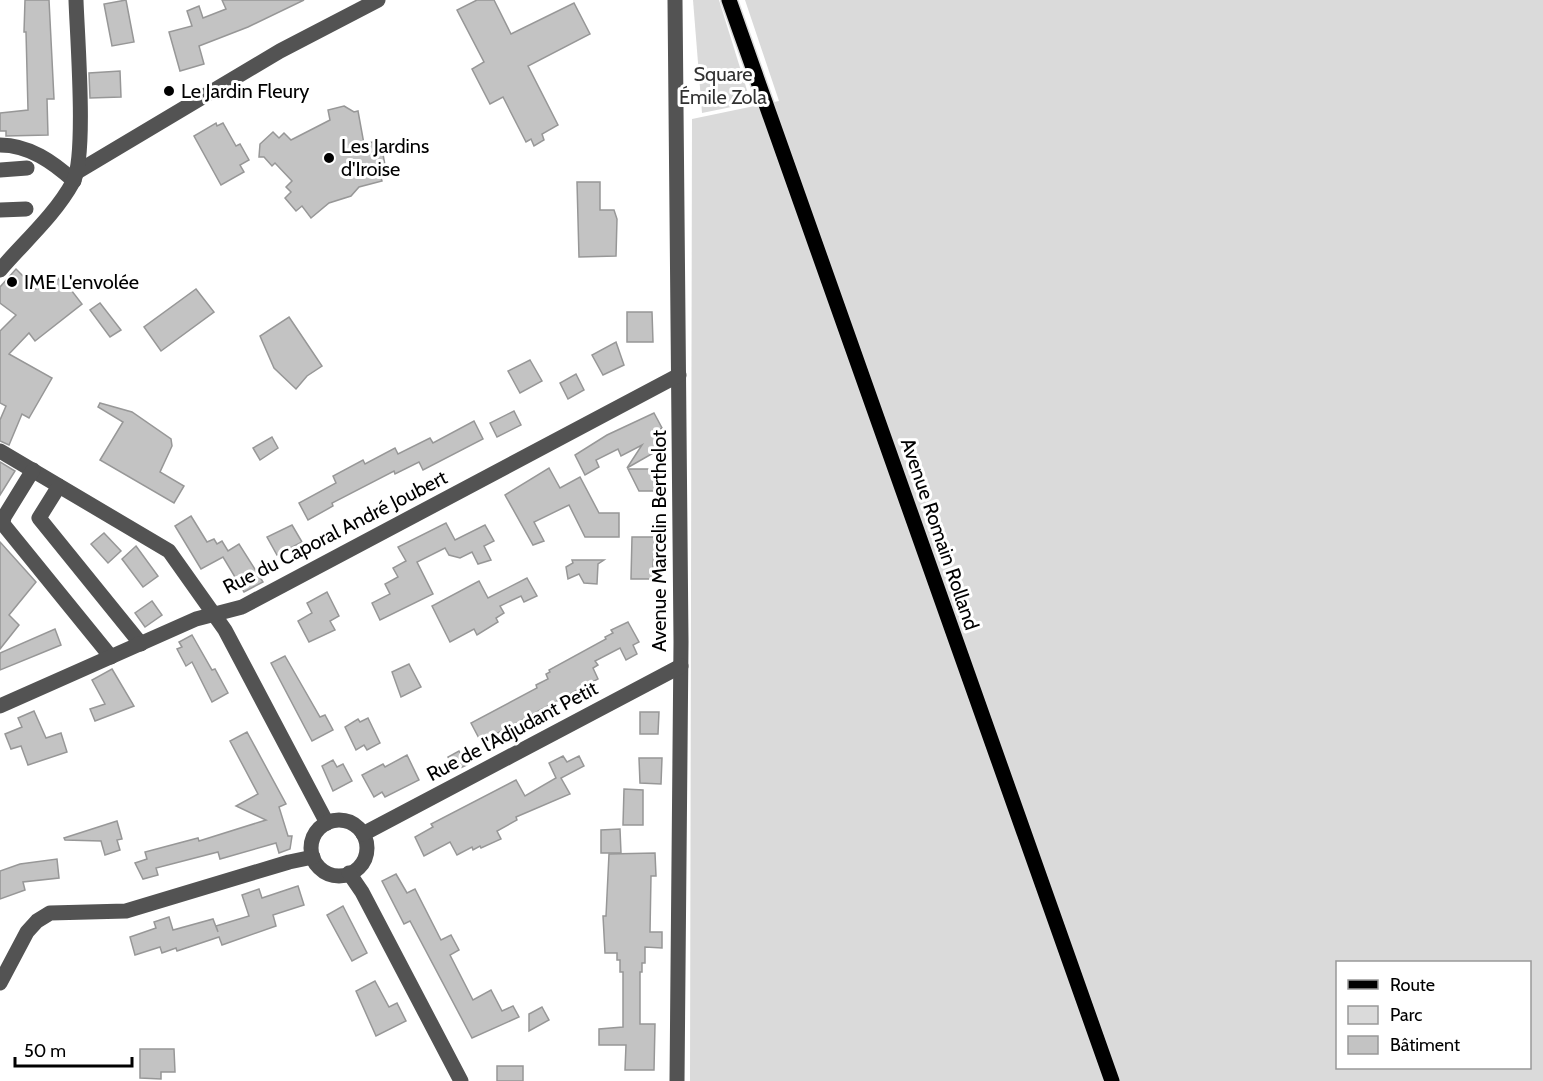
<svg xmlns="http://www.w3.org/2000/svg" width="1543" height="1081" viewBox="0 0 1543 1081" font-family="Cabin,sans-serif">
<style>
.green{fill:#dadada;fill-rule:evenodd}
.building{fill:#c3c3c3;stroke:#979797;stroke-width:1.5}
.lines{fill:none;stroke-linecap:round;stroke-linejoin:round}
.major-casing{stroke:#dbdbdb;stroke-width:18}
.minor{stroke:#535353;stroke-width:15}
.major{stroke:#000;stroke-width:15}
.poi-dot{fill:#000;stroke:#fff;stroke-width:2}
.labels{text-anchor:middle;stroke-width:6;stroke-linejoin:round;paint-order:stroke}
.park-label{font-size:20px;fill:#313131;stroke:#fff}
.poi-label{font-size:20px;fill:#000;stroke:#fff;text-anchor:start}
.street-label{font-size:20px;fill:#000;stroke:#fff}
</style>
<rect width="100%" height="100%" fill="#fff"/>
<g class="green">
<polygon points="693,0 719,0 751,103 702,113"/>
<path d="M745,0H1543V1081H690L692,119L779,101ZM1338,962H1530V1068H1338Z"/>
</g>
<g class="building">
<polygon points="25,0 49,0 54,99 47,99 48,135 6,136 6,131 0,131 0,113 28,110 26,32 24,32"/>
<polygon points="126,0 134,42 112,46 104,4"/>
<polygon points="222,0 304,0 248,27 199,46 204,64 180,71 169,32 192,26 187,11 199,6 203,18 226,9"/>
<polygon points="477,0 494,0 511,34 574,3 590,34 528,66 558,125 542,134 544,140 534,146 531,139 526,142 503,97 490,104 472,69 484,62 457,10"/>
<polygon points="120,71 121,97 90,98 89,73"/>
<polygon points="344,106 354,112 358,111 364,144 373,142 374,149 382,149 385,165 378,167 382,181 359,187 351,196 329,203 311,218 302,206 296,211 285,198 291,192 286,187 292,181 275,163 272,166 264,157 259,157 260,144 273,132 279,138 284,133 291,140 330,120 328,110"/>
<polygon points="216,123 217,126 223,123 236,146 240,144 249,160 240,165 244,172 221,185 194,136"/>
<polygon points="577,182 600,182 600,210 614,210 617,219 616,256 579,257"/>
<polygon points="16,269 36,289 55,274 65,288 68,286 82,304 35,341 29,333 9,354 52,378 29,418 22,414 9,445 0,441 0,420 6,406 0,403 0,331 16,315 0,303 0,287"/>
<polygon points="196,289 214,312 161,351 144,327"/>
<polygon points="100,303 121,330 110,337 90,310"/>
<polygon points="627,312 652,312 653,342 627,342"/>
<polygon points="289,317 322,366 307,376 296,389 274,368 260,336"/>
<polygon points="616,342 624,365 603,375 592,355"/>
<polygon points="530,360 542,381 520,393 508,371"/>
<polygon points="576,374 584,390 568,399 560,383"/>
<polygon points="100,403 132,412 171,439 172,446 160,472 184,486 174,503 100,460 123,422 98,407"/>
<polygon points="514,411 521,425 497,437 490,423"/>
<polygon points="654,413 662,428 658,430 664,447 627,468 642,445 621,456 618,449 596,460 599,467 585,475 575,455 607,435"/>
<polygon points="474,421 483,439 423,470 419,462 395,474 394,471 332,503 333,506 308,520 299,503 336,483 333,476 363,460 365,464 395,448 398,454 430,438 433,443"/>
<polygon points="272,437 278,448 260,460 253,448"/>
<polygon points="0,462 15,471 0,495"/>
<polygon points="549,468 560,488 580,477 599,513 619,513 619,537 585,537 569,505 534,522 544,541 533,545 505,495"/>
<polygon points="628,469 666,469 664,491 639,491"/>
<polygon points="191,516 207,542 214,539 217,544 222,541 228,551 239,544 263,582 244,592 223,557 201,569 175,526"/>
<polygon points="446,523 455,540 485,525 494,541 484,546 491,560 478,564 472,552 460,558 449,555 445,548 417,562 433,594 380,620 372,603 390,594 385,584 398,577 393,568 406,561 398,547"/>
<polygon points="292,525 302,542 277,555 267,537"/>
<polygon points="104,533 121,551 108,563 91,544"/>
<polygon points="632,537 655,537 652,579 631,579"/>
<polygon points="0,542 36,582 9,615 19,625 0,649"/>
<polygon points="136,546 158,576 143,587 122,559"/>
<polygon points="572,560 604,560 598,564 597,584 584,583 579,574 568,579 566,567 573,563"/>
<polygon points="527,578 537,596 524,602 521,596 500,606 504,613 496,618 498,622 477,635 474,629 450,642 432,606 479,581 488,598"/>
<polygon points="327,592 339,616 330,621 335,630 309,642 298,621 312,613 307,603"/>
<polygon points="152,601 162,615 145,627 135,613"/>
<polygon points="628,622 639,642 633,645 637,654 626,660 620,648 595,661 598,665 593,668 598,679 481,742 471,723 537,688 536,685 548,679 546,674 550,672 549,670 606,639 605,637 613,633 611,630"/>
<polygon points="55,629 61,645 0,670 0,653"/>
<polygon points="192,635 212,670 215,669 228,693 212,702 192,662 186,666 177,649 182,647 179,642"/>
<polygon points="285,656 320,717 325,715 333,730 312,741 271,663"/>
<polygon points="409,664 421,687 401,697 392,672"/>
<polygon points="112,669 134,706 95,721 90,709 105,704 92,680"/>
<polygon points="34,711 46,738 61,733 67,752 28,765 21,746 11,749 5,734 22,727 18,718"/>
<polygon points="640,712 659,712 658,734 640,734"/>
<polygon points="368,718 380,743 367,750 364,745 356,750 345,727 358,719 360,722"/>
<polygon points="247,732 286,804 279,807 288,836 292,836 290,849 279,853 276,843 220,859 218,852 156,868 158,875 143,879 135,863 147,859 145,852 198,838 199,841 266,820 236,806 258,794 230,741"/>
<polygon points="459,751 467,765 458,769 453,767 448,757"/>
<polygon points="407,755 419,780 385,797 382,792 374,797 362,775 383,764 385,767"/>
<polygon points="563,756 567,762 579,756 584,766 561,778 570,794 516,817 517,820 497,831 501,839 481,848 480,846 473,850 472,847 457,855 450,842 424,856 415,837 433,827 431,824 516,780 525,796 556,778 549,763"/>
<polygon points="639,758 662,758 661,784 640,783"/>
<polygon points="333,760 337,767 343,764 352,781 333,791 322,766"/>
<polygon points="624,789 643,790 643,825 623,825"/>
<polygon points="117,821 122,839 117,840 120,850 105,855 101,841 65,840 64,838"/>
<polygon points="620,829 621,853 601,853 601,830"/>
<polygon points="655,853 656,876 651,876 650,932 662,932 662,948 645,947 645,963 642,963 642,972 640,972 640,1024 655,1024 654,1070 625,1070 626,1045 599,1045 599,1029 623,1027 623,972 620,972 620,960 617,960 617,953 605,953 603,916 606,916 609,854"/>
<polygon points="57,859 59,878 23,882 25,890 0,899 0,871 20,864"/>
<polygon points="396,874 407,893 415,889 441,940 451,935 459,950 450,955 473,1000 491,990 502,1011 513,1006 519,1017 472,1038 410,921 404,924 382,881"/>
<polygon points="298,886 304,905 273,915 276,926 222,945 219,937 177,951 176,948 162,953 160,947 135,955 130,937 156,928 154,922 169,917 173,930 213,919 218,932 216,926 249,916 242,895 259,889 262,898"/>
<polygon points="343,906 367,953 352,961 327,915"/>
<polygon points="375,981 389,1007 397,1003 406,1021 376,1036 356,991"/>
<polygon points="542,1007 549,1020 529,1031 529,1014"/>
<polygon points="140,1049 174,1049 175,1072 161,1072 161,1079 140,1078"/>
<rect x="497" y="1066" width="26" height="15"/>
</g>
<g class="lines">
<defs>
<polyline id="major" points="729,0 1112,1081"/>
</defs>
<use href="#major" class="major-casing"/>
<g class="minor">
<polyline points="675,0 681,642 677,1081"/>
<path d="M0,145C29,145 53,162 74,181"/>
<polyline points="0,170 27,168"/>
<polyline points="77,172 280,51 378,0"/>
<polyline points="0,210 26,209"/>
<path d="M0,270C24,242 55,215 73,182C87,158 77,34 76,0"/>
<polyline points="0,451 169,551 225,630 327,823"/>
<polyline points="33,470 4,517 3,524 111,657"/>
<polyline points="59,486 39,518 141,644"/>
<polyline points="0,706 196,619 242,607 679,375"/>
<circle cx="339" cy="848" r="28"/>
<polyline points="363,834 681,666"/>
<polyline points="349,873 362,892 461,1081"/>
<polyline points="0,983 27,932 37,921 50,913 126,911 289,862 313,857"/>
</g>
<use href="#major" class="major"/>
</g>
<g class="poi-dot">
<circle cx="169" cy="91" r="6"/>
<circle cx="329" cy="158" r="6"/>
<circle cx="12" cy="282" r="6"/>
</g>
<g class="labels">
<g class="park-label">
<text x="723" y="81">Square<tspan x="723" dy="23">Émile Zola</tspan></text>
</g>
<g class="poi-label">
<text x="181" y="98">Le Jardin Fleury</text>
<text x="341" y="153">Les Jardins<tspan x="341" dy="23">d'Iroise</tspan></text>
<text x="24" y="289">IME L'envolée</text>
</g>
<g class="street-label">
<text transform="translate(335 532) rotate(-27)" y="7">Rue du Caporal André Joubert</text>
<text transform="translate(940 534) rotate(71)" y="7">Avenue Romain Rolland</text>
<text transform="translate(659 541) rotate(-90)" y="7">Avenue Marcelin Berthelot</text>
<text transform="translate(512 731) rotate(-28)" y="7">Rue de l'Adjudant Petit</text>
</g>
</g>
<rect x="1336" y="961" width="195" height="108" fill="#ffffff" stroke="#999999" stroke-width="1.5"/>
<rect x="1348" y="980" width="30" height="9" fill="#000000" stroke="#999999" stroke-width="1.5"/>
<text x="1390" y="991" font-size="18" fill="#000000">Route</text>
<rect x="1348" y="1006" width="30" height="18" fill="#dadada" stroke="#999999" stroke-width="1.5"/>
<text x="1390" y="1021" font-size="18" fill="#000000">Parc</text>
<rect x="1348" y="1036" width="30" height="18" fill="#c3c3c3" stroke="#999999" stroke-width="1.5"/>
<text x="1390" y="1051" font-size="18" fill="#000000">Bâtiment</text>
<path d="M15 1057v9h117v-9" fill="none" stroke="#000000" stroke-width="3"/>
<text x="24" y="1057" font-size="18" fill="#000000" stroke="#ffffff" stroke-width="4.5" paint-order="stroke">50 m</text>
</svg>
